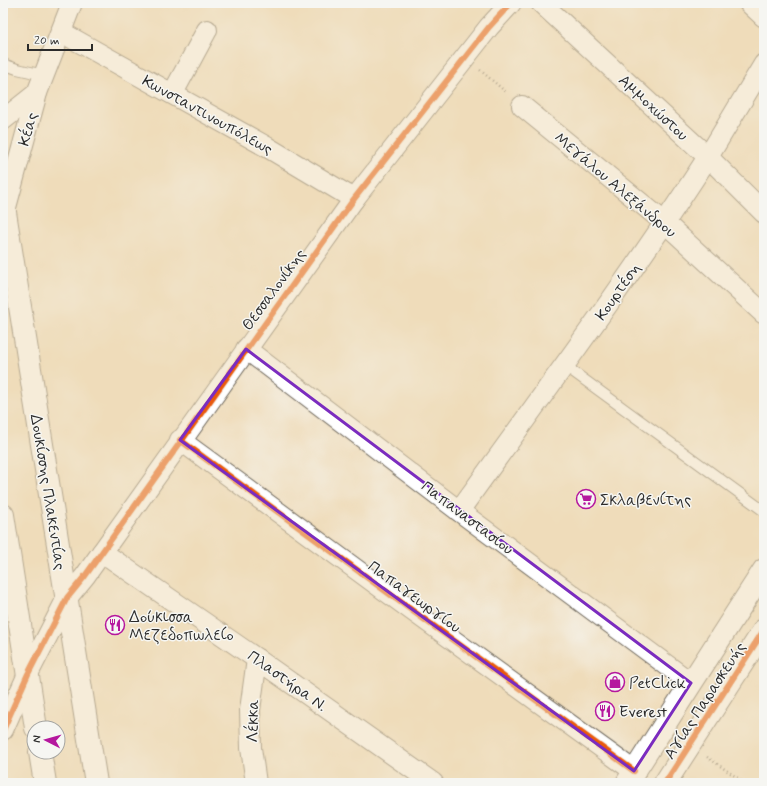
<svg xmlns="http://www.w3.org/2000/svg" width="767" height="786" viewBox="0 0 767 786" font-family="Mynerve,sans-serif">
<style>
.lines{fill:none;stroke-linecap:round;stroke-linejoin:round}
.service-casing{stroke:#70695d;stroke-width:12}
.minor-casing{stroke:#70695d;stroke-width:22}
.secondary-casing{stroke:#70695d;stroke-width:24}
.path{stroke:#70695d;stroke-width:2.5;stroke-dasharray:1 3;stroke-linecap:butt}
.service{stroke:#fff;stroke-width:10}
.minor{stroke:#fff;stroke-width:20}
.secondary{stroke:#fff;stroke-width:22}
.cycleway-casing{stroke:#f6f6f2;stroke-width:8}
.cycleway{stroke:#e8590c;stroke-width:6}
.marked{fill:none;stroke:#7b2cbf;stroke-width:3;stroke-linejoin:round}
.labels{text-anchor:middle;stroke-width:3;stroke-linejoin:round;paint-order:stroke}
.street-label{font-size:16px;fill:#2b2b2b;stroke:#f6f6f2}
.poi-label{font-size:16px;fill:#2b2b2b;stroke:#f6f6f2;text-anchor:start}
</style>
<rect width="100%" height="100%" fill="#f6f6f2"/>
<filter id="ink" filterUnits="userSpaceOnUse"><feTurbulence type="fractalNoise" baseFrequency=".025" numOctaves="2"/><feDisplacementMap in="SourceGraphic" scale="8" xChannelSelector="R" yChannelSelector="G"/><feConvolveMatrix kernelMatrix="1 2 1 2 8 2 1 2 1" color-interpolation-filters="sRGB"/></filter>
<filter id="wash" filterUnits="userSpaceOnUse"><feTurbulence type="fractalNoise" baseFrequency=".012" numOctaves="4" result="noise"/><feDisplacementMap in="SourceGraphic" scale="16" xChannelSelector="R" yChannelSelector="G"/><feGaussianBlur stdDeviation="0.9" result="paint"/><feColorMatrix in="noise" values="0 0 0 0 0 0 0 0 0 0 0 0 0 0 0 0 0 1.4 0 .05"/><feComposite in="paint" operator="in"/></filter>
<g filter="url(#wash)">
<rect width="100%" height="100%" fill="#efdcba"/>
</g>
<g filter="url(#ink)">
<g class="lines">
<defs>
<g id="service">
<polyline points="3,64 17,69 44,75"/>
<polyline points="564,365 764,511"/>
</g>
<g id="minor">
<polyline points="541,3 708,157 764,213"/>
<polyline points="749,3 764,17"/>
<polyline points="61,32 267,147 354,199"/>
<polyline points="173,93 207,30"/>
<polyline points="522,106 664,222 764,314"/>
<polyline points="3,120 37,93"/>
<polyline points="5,211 37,93 72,3"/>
<polyline points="246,349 459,511 691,683"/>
<polyline points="180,440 410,609 634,771"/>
<path d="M459,511C543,394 630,278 708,157C727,126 745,95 764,64"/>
<polyline points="102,552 257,659 433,783"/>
<polyline points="3,730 28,674 67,598 85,576 354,199 489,27 511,3"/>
<polyline points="256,783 251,748 250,710 257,659"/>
</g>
<g id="secondary">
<polyline points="3,200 96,783"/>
<polyline points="3,515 36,728"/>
<polyline points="40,752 45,783"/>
<polyline points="627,783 764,570"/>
<polyline points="665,783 764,630"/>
</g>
</defs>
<use href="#service" class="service-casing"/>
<use href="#minor" class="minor-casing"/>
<use href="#secondary" class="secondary-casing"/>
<g class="path">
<polyline points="480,70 507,93"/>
<polyline points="707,757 745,783"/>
</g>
<use href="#service" class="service"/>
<use href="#minor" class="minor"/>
<use href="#secondary" class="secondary"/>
<defs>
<g id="cycleway">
<polyline points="180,440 410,609 634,771"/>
<polyline points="3,730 28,674 67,598 85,576 354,199 489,27 511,3"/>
<polyline points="665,783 764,630"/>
</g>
</defs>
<use href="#cycleway" class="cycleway-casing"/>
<use href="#cycleway" class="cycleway"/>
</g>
</g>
<path d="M0 0H767V786H0ZM246,349L691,683L634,771L180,440Z" fill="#efdcba" fill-opacity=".55" fill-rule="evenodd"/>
<path class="marked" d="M246,349L691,683L634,771L180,440Z"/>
<defs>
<symbol id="supermarket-ring" viewBox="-11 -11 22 22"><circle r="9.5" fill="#f6f6f2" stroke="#b5179e" stroke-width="1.5"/><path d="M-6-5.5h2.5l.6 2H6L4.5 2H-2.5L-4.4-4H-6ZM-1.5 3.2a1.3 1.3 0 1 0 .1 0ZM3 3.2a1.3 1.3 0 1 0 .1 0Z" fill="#b5179e"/></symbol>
<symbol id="restaurant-ring" viewBox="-11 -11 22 22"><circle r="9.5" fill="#f6f6f2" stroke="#b5179e" stroke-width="1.5"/><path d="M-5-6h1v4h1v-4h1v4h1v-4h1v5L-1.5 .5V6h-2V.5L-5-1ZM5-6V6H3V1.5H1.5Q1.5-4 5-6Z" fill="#b5179e"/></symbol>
<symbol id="shop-ring" viewBox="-11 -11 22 22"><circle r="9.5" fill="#f6f6f2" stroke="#b5179e" stroke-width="1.5"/><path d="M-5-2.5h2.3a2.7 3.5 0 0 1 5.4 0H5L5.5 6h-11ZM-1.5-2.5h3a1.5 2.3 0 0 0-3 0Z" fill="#b5179e"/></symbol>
</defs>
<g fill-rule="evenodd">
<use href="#supermarket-ring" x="575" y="488" width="22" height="22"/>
<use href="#restaurant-ring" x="104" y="614" width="22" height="22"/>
<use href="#shop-ring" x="604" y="671" width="22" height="22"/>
<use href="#restaurant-ring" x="594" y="700" width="22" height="22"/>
</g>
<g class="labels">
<g class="street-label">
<text transform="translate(654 107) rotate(43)" y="6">Αμμοχώστου</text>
<text transform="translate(208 114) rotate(29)" y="6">Κωνσταντινουπόλεως</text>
<text transform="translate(27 129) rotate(-75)" y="6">Κέας</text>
<text transform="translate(616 184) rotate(40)" y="6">Μεγάλου Αλεξάνδρου</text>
<text transform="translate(273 289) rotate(-54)" y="6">Θεσσαλονίκης</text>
<text transform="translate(617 291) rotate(-55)" y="6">Κουρτέση</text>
<text transform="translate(49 492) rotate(81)" y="6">Δουκίσσης Πλακεντίας</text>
<text transform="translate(468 517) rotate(37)" y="6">Παπαναστασίου</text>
<text transform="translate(415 596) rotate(36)" y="6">Παπαγεωργίου</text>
<text transform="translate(288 680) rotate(35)" y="6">Πλαστήρα Ν.</text>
<text transform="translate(704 700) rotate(-57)" y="6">Αγίας Παρασκευής</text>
<text transform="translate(252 721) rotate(-89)" y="6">Λέκκα</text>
</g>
<g class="poi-label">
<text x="600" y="505">Σκλαβενίτης</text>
<text x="129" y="622">Δούκισσα<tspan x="129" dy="18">Μεζεδοπωλείο</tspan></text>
<text x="629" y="688">PetClick</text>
<text x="619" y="717">Everest</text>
</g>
</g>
<rect width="767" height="786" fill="none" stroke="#f6f6f2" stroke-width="16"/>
<g transform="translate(46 740) rotate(276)"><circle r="19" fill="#f6f6f2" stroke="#a5a5a2"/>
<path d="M0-3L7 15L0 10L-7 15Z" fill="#b5179e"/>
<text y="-6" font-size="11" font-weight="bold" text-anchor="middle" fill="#2b2b2b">N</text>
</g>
<path d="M28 44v6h64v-6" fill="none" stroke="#2b2b2b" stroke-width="2"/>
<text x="34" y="44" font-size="12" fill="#2b2b2b" stroke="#f6f6f2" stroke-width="3" paint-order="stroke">20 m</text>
</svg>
